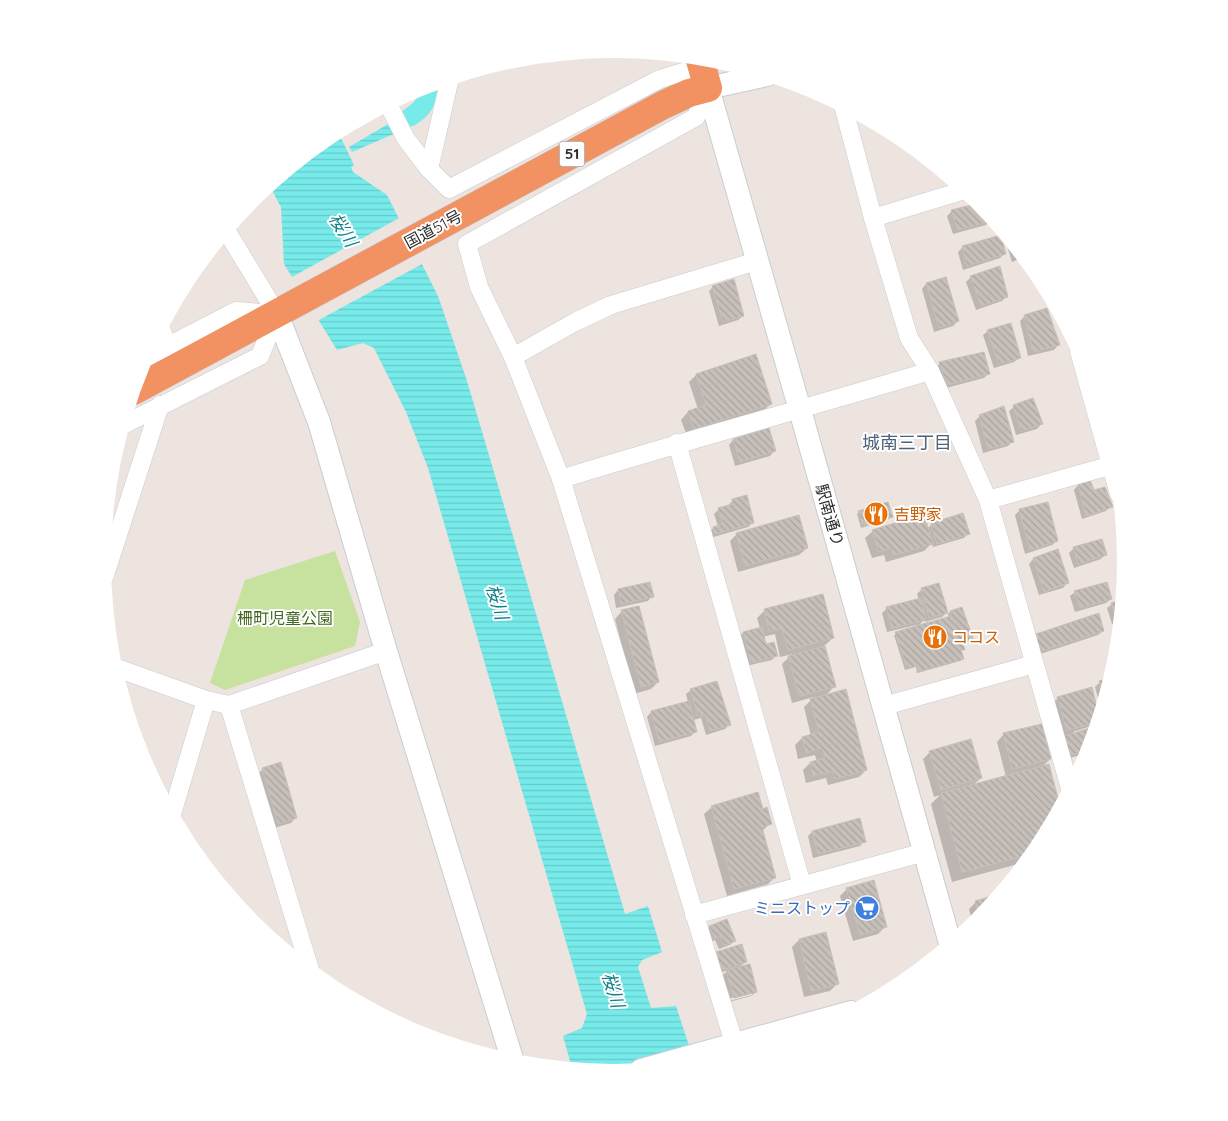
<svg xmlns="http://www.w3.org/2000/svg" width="1228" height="1121" viewBox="0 0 1228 1121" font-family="Quicksand,'Noto Sans JP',sans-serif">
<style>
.park{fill:#c7e19e}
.water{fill:url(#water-rules)}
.pier{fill:#ede3df}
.shadow{fill:#0003}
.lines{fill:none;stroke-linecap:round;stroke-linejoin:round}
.canal{stroke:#77eaea;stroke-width:19}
.building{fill:url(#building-back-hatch);stroke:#c9bfb9}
.minor-casing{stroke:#c7cdd5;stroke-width:19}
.tertiary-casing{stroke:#c7cdd5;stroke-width:24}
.trunk-casing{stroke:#c4c4c4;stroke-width:29}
.minor{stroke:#fff;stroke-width:18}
.tertiary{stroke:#fff;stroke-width:22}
.trunk{stroke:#f29162;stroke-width:28}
.labels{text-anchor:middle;stroke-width:4;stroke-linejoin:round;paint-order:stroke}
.shield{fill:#fff;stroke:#6b6b6b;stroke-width:1}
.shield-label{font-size:15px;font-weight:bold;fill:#2c2c2c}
.street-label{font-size:16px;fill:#2c2c2c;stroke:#fff}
.food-label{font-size:16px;fill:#c56008;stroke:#fff;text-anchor:start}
.park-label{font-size:16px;fill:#41681e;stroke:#fff}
.shop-label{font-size:16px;fill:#366cbe;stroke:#fff;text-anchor:end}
.water-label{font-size:18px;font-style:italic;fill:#13828b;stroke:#fff}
.neighbourhood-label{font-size:18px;fill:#4e627b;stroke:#fff}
</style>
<defs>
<pattern id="water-rules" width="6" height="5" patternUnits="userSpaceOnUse" patternTransform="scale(1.25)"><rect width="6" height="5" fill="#77eaea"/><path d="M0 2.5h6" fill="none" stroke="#67c9c9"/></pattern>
<pattern id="building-back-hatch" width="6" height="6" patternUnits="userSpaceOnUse" patternTransform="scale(1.25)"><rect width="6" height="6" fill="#c6bfba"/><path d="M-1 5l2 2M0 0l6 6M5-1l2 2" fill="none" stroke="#aaa4a0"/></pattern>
</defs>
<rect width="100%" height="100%" fill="#ede3df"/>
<polygon class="park" points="335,551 360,622 355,646 225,690 210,683 245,580"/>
<g class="water">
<polygon points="421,96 432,101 424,116 396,133 352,152 349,147 417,107"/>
<polygon points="331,134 334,140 340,136 354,165 351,167 353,172 387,195 438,296 467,381 625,914 648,906 662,952 642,960 638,967 651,1008 676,1006 695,1064 614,1072 572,1068 563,1036 582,1028 587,1014 428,468 406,412 374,348 363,343 337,350 284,264 281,207 269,185"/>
</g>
<polygon class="pier" points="401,217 424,263 317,321 290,278"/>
<g class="shadow">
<polygon points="952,211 990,220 986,225 953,234 947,216"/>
<polygon points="1002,230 1024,257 1012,262"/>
<polygon points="963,247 1005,253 1000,258 963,270 958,252"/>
<polygon points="971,277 1006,297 1002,301 976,310 966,282"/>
<polygon points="945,279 958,321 953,326 934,332 922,289 926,284"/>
<polygon points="713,287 743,316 738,320 719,326 709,291"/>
<polygon points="1025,316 1058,345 1054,350 1028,356 1020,321"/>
<polygon points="988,331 1019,358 1014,362 994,368 983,335"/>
<polygon points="940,364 989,373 984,378 942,389 935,368"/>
<polygon points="696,375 771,404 763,411 687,436 681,420 688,412 698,409 689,382"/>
<polygon points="1014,407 1041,424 1037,429 1016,435 1009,411"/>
<polygon points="980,416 1012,442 1008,446 983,453 975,421"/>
<polygon points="733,440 774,451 770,456 735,466 729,445"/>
<polygon points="1078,485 1093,492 1111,506 1106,511 1082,519 1074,490"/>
<polygon points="733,500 753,522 748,527 710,538 709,532 713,528 718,526 714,514 719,509 728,506"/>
<polygon points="1020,510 1057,541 1052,545 1025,554 1015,515"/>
<polygon points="859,512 891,517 861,528 857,514"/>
<polygon points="932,524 968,533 964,538 933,547 932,543 924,551 886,562 884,555 872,558 865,538 873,531 927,529"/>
<polygon points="737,534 807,548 799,555 738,572 730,541"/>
<polygon points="1074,548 1105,555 1101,559 1074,568 1069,553"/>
<polygon points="1033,559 1067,583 1063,588 1039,595 1029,564"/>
<polygon points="649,583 652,596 648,601 616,608 614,595 618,590"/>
<polygon points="922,589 946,613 942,617 925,622 924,620 917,627 949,618 948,614 950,612 972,641 962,645 964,649 960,651 962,659 960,661 917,673 916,667 905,670 894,635 917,627 916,625 887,632 882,613 887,608 919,600 917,594"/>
<polygon points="1075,592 1111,599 1106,603 1075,612 1070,596"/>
<polygon points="1122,601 1120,623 1112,624 1107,608 1112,604"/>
<polygon points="622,611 658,682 651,689 634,694 615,619"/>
<polygon points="764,611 833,638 824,646 835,686 825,696 866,770 859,777 828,785 826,778 806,783 803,770 810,763 817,762 815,755 798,759 795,745 802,738 811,736 804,707 814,697 792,703 782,664 792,654 780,657 775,634 763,637 766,646 776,655 772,660 746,666 738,637 743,633 760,628 757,618"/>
<polygon points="1103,631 1098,635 1031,657 1026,642"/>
<polygon points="1110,680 1101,709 1095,687 1100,682"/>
<polygon points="1091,689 1098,718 1097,722 1094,725 1073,732 1074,734 1096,728 1088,753 1062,760 1053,703 1058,698"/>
<polygon points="691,690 729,725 725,729 706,735 701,718 693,720 696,731 691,736 655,746 647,717 651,712 688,702 686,694"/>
<polygon points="1004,734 1050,759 1042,767 1048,765 1060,807 1039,845 1025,862 952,882 931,804 940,795 934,797 923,759 930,752 981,778 973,785 1006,777 997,742"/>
<polygon points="263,769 295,818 291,823 274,828 258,774"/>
<polygon points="712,807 762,810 771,823 762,831 775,877 768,884 727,896 704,814"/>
<polygon points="812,832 864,841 860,846 813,858 808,836"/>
<polygon points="847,889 885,927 878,934 853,941 840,896"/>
<polygon points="997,896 976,923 973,925 969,909 976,902"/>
<polygon points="710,927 735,940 730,945 719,949 715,940 710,942 705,932"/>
<polygon points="825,934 837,984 830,991 804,997 792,947 799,940"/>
<polygon points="717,954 746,961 739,968 756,992 751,996 729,1002 729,1001 752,995 752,992 728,999 722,976 728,970 717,974 712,958"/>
</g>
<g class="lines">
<path class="canal" d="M410,117C426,107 425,103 429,84"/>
</g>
<g class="building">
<polygon points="980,203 991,217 992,221 958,230 951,210"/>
<polygon points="1001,235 1006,254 967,266 962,246"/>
<polygon points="1000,266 1008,297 981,306 970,276"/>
<polygon points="946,277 959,321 939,328 926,283"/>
<polygon points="734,279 744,316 723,322 712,286"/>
<polygon points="1047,308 1060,345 1033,352 1024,315"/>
<polygon points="1011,323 1021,358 999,364 987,330"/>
<polygon points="984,352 990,374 947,385 939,362"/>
<polygon points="756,354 772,404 694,429 688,411 706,405 696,374"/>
<polygon points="1033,398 1043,424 1021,431 1013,405"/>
<polygon points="1004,406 1014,442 988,449 979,415"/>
<polygon points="769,428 776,451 740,462 733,439"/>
<polygon points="1090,480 1094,490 1105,487 1113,507 1086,516 1078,484"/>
<polygon points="747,495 754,523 715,534 713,527 723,524 718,508 733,504 732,499"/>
<polygon points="888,502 893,517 863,527 858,511"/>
<polygon points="1048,502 1058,541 1030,550 1019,509"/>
<polygon points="963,513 970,534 937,544 931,523"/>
<polygon points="924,514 933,544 894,555 891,548 879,552 872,530"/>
<polygon points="799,515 808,548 745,566 736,533"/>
<polygon points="1102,539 1107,555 1078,564 1073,547"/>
<polygon points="1058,549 1069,583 1044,592 1033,558"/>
<polygon points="650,582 654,597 621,604 618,589"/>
<polygon points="1107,582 1112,599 1080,608 1074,591"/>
<polygon points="939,583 948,613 929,618 921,588"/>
<polygon points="823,594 834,638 788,650 782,628 769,631 764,609"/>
<polygon points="921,598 926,620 892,628 886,607"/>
<polygon points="1122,600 1120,620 1117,620 1111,603"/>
<polygon points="639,606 659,682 641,687 621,610"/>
<polygon points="962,607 974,641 963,644 965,650 961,650 964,659 919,672 917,665 907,669 895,632 951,616 950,611"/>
<polygon points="1099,613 1104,631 1036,653 1030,636"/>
<polygon points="762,627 766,644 774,642 778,656 751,663 743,632"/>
<polygon points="825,646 836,687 799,696 788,656"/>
<polygon points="1111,678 1104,699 1099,681"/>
<polygon points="717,681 731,725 710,731 705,714 698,716 690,689"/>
<polygon points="1092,687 1099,716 1097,722 1067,731 1057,697"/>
<polygon points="846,689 867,770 835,779 833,771 813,776 810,762 825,758 822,748 806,753 802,737 819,732 810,699"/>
<polygon points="689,701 697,732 659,742 651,711"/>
<polygon points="1042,724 1051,759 1012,769 1003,733"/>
<polygon points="1096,726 1089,750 1066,756 1061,737"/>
<polygon points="971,739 982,778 941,790 929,751"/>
<polygon points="281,762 297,818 278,824 262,768"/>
<polygon points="1049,764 1060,806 1039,845 1032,854 962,872 941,793"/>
<polygon points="758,792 763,809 767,807 772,824 762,827 776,878 734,889 711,806"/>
<polygon points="860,818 866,842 818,854 812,831"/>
<polygon points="874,880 887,927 860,935 846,888"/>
<polygon points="999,894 980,917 975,901"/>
<polygon points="727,919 736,941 724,946 720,936 715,939 709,926"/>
<polygon points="826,932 839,984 811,991 799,939"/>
<polygon points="742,944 747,962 722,970 716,952"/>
<polygon points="750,964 757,992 734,998 726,970"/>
</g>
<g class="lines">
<defs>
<g id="minor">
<polyline points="388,104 406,139 429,169 449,189 660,79 683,72 708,88 696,117 467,244 479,287 513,357 561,479 731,1033 741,1054"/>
<polyline points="843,105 873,218 909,338 930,371 988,500 1070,788"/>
<polyline points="429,169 450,78"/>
<polyline points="873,218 965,190"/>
<polyline points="226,230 277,314"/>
<polyline points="161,329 167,345"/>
<polyline points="1079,351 1119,494"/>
<polyline points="513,357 575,322 611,305 757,261"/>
<polyline points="145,358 236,311 274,314"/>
<polyline points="123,425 260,356 277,314"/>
<polyline points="677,443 802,885"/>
<path d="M561,479C684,441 807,408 930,371"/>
<polyline points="988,500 1116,464"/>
<polyline points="104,578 160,405"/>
<polyline points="114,667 206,700 229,705 386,651"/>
<polyline points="229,705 310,970"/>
<polyline points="884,706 1034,664"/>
<polyline points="172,814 206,700"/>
<polyline points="694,915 925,852"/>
</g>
<g id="tertiary">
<polyline points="767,75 708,88 800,410 950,943"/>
<polyline points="277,314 319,422 386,651 513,1062"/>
<polyline points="641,1070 851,1012"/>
</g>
<polyline id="trunk" points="133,391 663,105 689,93 708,88 699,57"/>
</defs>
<use href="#minor" class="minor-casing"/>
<use href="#tertiary" class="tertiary-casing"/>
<use href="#trunk" class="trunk-casing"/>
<use href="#minor" class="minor"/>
<use href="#tertiary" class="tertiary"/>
<use href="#trunk" class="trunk"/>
</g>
<defs>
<symbol id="restaurant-disc" viewBox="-11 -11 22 22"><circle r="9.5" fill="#e8710a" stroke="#fff"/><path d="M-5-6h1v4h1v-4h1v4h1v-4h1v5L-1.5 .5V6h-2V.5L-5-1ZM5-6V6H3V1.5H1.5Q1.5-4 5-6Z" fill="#fff"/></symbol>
<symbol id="supermarket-disc" viewBox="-11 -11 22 22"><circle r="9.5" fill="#3f7fe0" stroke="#fff"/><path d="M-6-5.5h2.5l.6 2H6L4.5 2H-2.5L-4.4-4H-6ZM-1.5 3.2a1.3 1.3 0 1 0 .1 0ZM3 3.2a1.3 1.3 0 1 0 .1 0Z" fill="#fff"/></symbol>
</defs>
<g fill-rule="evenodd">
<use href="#restaurant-disc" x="862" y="500" width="28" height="28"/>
<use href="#restaurant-disc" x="921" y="623" width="28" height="28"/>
<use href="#supermarket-disc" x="853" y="894" width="28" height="28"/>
</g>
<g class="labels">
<rect class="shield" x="559.5" y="141.5" width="25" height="25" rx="4"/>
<g class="shield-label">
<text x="572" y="159">51</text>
</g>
<g class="street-label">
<text transform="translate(433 229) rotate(-28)" y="6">国道51号</text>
<text transform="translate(830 515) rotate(74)" y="6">駅南通り</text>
</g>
<g class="food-label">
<text x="894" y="520">吉野家</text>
<text x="952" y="643">ココス</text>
</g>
<g class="park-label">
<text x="285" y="624">柵町児童公園</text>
</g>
<g class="shop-label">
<text x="850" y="914">ミニストップ</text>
</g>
<g class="water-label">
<text transform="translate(343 230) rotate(58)" y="6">桜川</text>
<text transform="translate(497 602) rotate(73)" y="6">桜川</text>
<text transform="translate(613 990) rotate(73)" y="6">桜川</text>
</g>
<g class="neighbourhood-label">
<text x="907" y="449">城南三丁目</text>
</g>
</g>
<path d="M0 0H1228V1121H0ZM111 561a503 503 0 1 1 1006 0a503 503 0 1 1-1006 0Z" fill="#fff" fill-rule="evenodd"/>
</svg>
